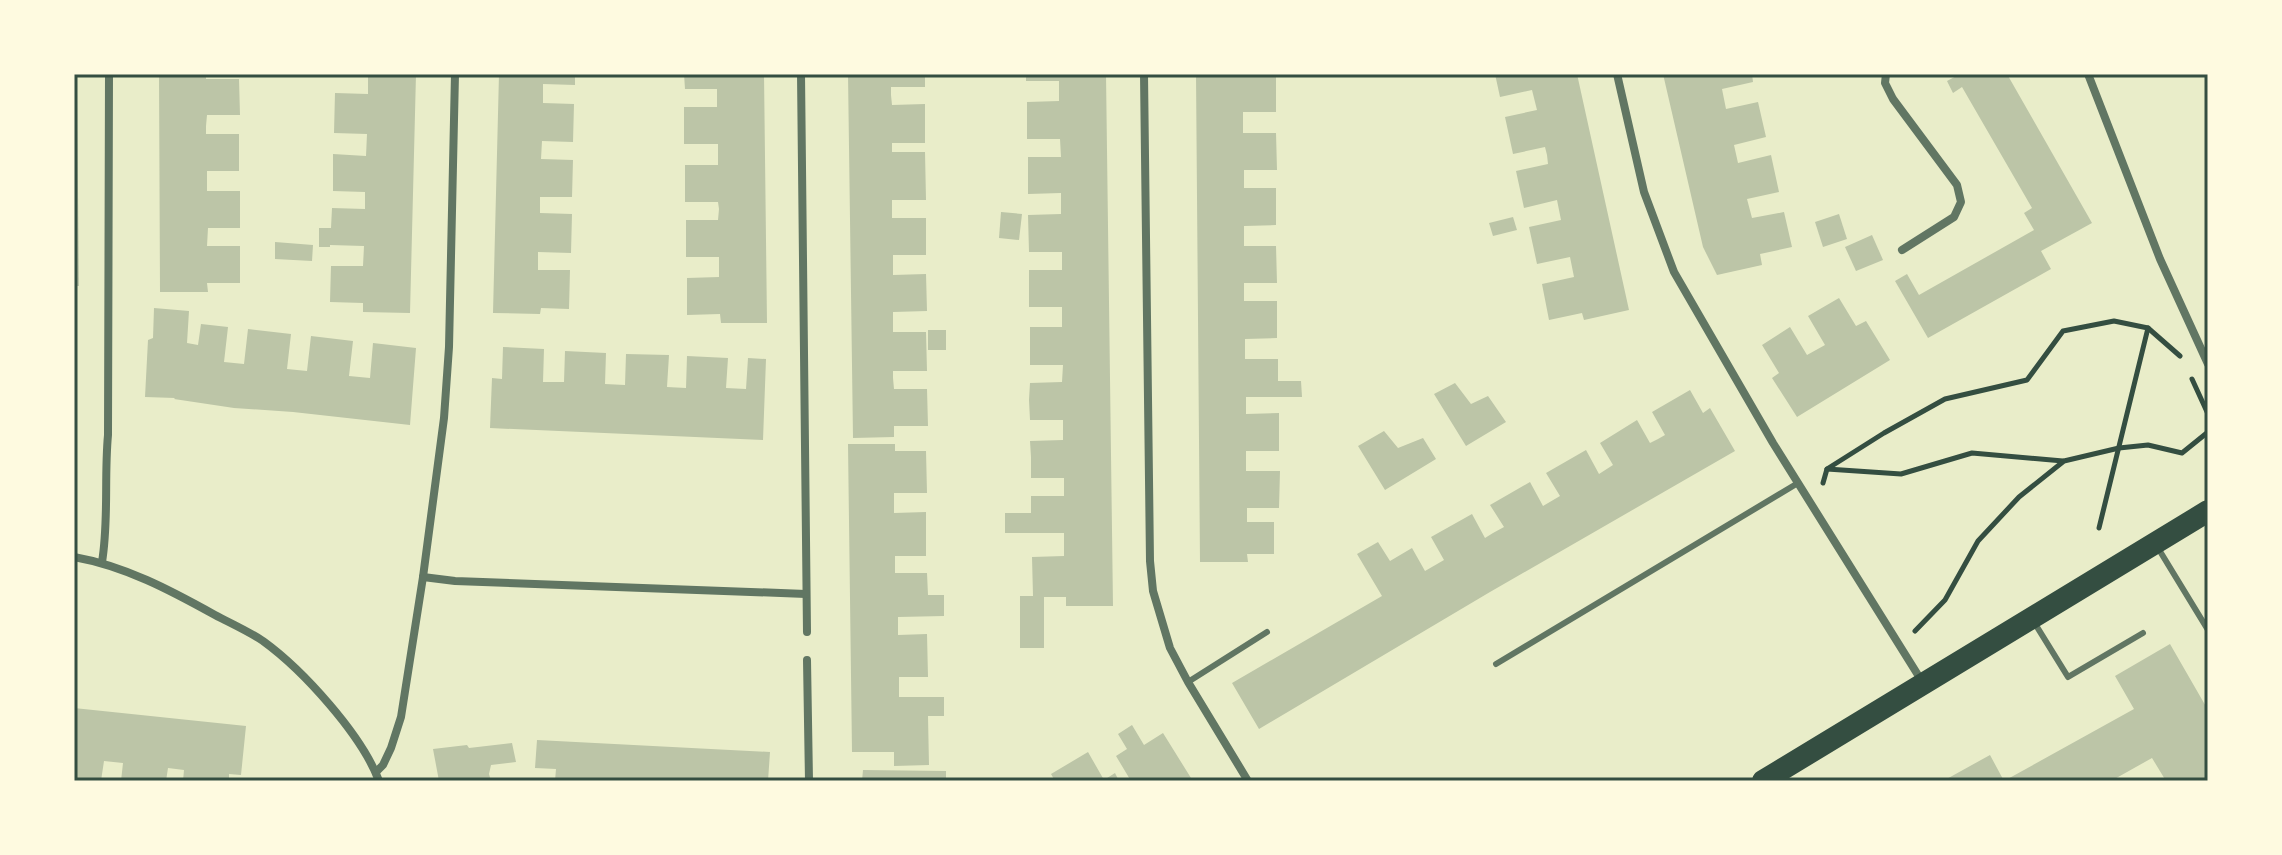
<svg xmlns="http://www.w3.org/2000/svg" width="2282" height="855" viewBox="0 0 2282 855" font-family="Inter,sans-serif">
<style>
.building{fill:#bcc5a7}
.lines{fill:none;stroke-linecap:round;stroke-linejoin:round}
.path{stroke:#344e41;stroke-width:5}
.service{stroke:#617663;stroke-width:6}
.minor{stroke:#617663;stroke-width:8}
.trunk{stroke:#344e41;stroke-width:22}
.neatline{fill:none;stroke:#344e41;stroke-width:3}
</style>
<rect width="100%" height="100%" fill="#e9edc9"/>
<g class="building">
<polygon points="159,74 206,74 206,79 239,79 240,115 207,115 206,126 206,134 239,134 239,171 207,171 207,191 240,191 240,228 208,228 207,246 240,246 240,283 207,283 208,292 160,292"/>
<polygon points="345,74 416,74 410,313 363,312 363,303 330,302 331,266 363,266 364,246 330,245 330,247 319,247 319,228 331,228 332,208 365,209 365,192 333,191 333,154 366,156 367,134 334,133 335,93 368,94 368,77 345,77"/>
<polygon points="499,74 575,74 575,85 543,84 543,103 574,104 573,142 542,141 541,159 573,160 572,197 540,197 540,213 572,214 571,253 538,252 538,270 570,270 569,309 541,308 540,314 493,313"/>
<polygon points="684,74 764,74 767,323 721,323 720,314 687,315 687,278 719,277 719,257 686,257 686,220 718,220 719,209 718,202 685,202 685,165 718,165 718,144 684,144 684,107 717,107 717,89 685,89"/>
<polygon points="848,74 925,74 925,87 891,87 891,95 892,105 925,104 925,143 892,143 892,152 925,152 926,200 892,200 892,218 926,218 926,255 893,255 893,275 926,274 927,311 893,312 893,332 926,332 927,371 893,371 893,378 894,389 927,389 928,426 894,426 894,437 853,438"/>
<polygon points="1026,74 1106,74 1113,606 1066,606 1066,597 1044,597 1044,648 1020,648 1020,596 1033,596 1032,557 1064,556 1064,533 1005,533 1005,513 1031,513 1031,496 1064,496 1064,478 1031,478 1031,457 1030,441 1063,440 1063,420 1030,420 1029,400 1030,383 1062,382 1063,365 1030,365 1030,327 1062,327 1062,307 1029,307 1029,270 1062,270 1062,252 1029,252 1028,215 1061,214 1061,193 1028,194 1028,157 1061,157 1060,139 1027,139 1027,102 1059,101 1059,81 1026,81"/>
<polygon points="1196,74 1276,74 1276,112 1243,112 1243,133 1276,133 1277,170 1244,170 1244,188 1276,188 1276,225 1244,226 1244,246 1276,246 1277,283 1244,283 1244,301 1277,301 1277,338 1245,339 1245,359 1278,359 1278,381 1301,381 1302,397 1246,397 1246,414 1279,413 1279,451 1246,451 1246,471 1280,471 1279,508 1247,508 1247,522 1274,522 1274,554 1247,554 1248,562 1200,562"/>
<polygon points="1495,74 1577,74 1629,310 1584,320 1582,313 1549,320 1542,284 1574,277 1570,257 1537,264 1529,227 1561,220 1557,200 1524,208 1516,171 1548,164 1547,155 1545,147 1513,154 1505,117 1537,110 1532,90 1500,97"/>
<polygon points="1663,74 1752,74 1753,82 1722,89 1726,109 1758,102 1766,137 1734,145 1738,163 1771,155 1779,192 1747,199 1752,218 1784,212 1792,247 1760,254 1762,265 1717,275 1703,247"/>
<polygon points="1960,74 2007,74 2092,223 2041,251 2051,269 1928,338 1895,281 1907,274 1919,295 2034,230 2024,213 2032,208 1962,87 1953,93 1947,81"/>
<polygon points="77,92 79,286 74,286 74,93"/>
<polygon points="1001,212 1022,214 1019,240 999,238"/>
<polygon points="1839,214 1847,239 1823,247 1815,222"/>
<polygon points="1513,217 1517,230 1493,236 1489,223"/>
<polygon points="1872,235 1883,260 1856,271 1845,247"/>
<polygon points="275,242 313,245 312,261 275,259"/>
<polygon points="1839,298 1856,326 1866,321 1890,360 1797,417 1772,378 1779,373 1762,345 1790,327 1807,355 1825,345 1808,316"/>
<polygon points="154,308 189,311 187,343 198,345 201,324 228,327 224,362 244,364 248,329 291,334 287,369 307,371 311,336 353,341 349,376 370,378 373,343 416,348 410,425 293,412 234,408 174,399 175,398 145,397 148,340 153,338"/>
<rect x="928" y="330" width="18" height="20"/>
<polygon points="503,347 544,349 543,382 564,382 565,351 606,353 605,384 625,385 626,354 669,355 667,387 686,388 687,356 728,358 726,388 746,389 748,358 766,359 763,440 490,428 492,378 502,379"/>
<polygon points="1455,383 1471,404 1488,396 1506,422 1466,446 1434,394"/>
<polygon points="1690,390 1703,413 1710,408 1735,451 1490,592 1259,729 1232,683 1382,596 1357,554 1378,542 1390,561 1412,548 1425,571 1444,560 1431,537 1472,514 1485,538 1493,533 1504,527 1490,505 1530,482 1543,506 1560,496 1546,473 1586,450 1599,474 1613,465 1600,443 1637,420 1650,443 1658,439 1665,435 1652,412"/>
<polygon points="1384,431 1398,448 1423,438 1436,459 1385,490 1358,446"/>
<polygon points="848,444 895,444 895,451 926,451 927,493 894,493 894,513 926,512 926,556 895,556 895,573 927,573 928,595 944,595 944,616 898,617 898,635 927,634 928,677 899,677 899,697 944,697 944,716 928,716 929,765 894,766 894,752 852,752"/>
<polygon points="2170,644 2208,710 2208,781 2166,781 2152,758 2111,781 1943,781 1990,755 2004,781 2134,709 2115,676"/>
<polygon points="74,708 246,726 241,775 229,774 229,781 183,781 184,770 168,768 166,781 121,781 123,763 104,761 101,781 74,781"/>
<polygon points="1132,725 1144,745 1163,733 1191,778 1186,781 1131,781 1116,756 1127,749 1118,734"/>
<polygon points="537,740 770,752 768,781 555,781 556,769 535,768"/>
<polygon points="512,743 516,762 491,765 489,774 491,781 439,781 433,749 467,745 469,748"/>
<polygon points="1088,752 1104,780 1115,773 1119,781 1055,781 1051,774"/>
<polygon points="863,770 946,771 946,781 862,781"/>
</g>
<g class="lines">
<g class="path">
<polyline points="2192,379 2208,414"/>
<polyline points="1827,469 1884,433 1945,399 2027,380 2063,331 2114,321 2148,328 2180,356"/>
<polyline points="1823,483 1827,469 1901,474 1972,453 2063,461"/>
<polyline points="2099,528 2148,328"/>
<polyline points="1915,631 1945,600 1978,541 2019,497 2064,461 2119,448 2148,445 2182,453 2208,432"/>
</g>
<g class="service">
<polyline points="2158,548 2208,630"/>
<polyline points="2034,622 2068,677 2143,633"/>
<polyline points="1496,664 1798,483"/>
<polyline points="1188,682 1267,632"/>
</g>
<g class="minor">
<polyline points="801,74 807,632"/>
<polyline points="1144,74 1150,561 1153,591 1170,648 1188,682 1248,781"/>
<polyline points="1617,74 1644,192 1674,272 1773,443 1923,683"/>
<polyline points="1886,74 1885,83 1893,99 1957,185 1961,202 1954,217 1902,250"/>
<polyline points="2088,74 2160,259 2208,364"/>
<path d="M74,557C125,566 170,590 215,615C230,623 248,631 263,641C303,670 362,735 379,781"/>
<path d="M102,562C109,520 104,478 108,435L109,74"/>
<polyline points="423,577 455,581 806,594"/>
<polyline points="807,660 809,781"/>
<polyline points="376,772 383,765 391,748 401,717 423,577 444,418 449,347 455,74"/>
</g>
<polyline class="trunk" points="1763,781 2208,511"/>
</g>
<rect width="2282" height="855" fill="none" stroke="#fefae0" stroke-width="152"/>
<rect x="76" y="76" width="2130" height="703" class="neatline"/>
</svg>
